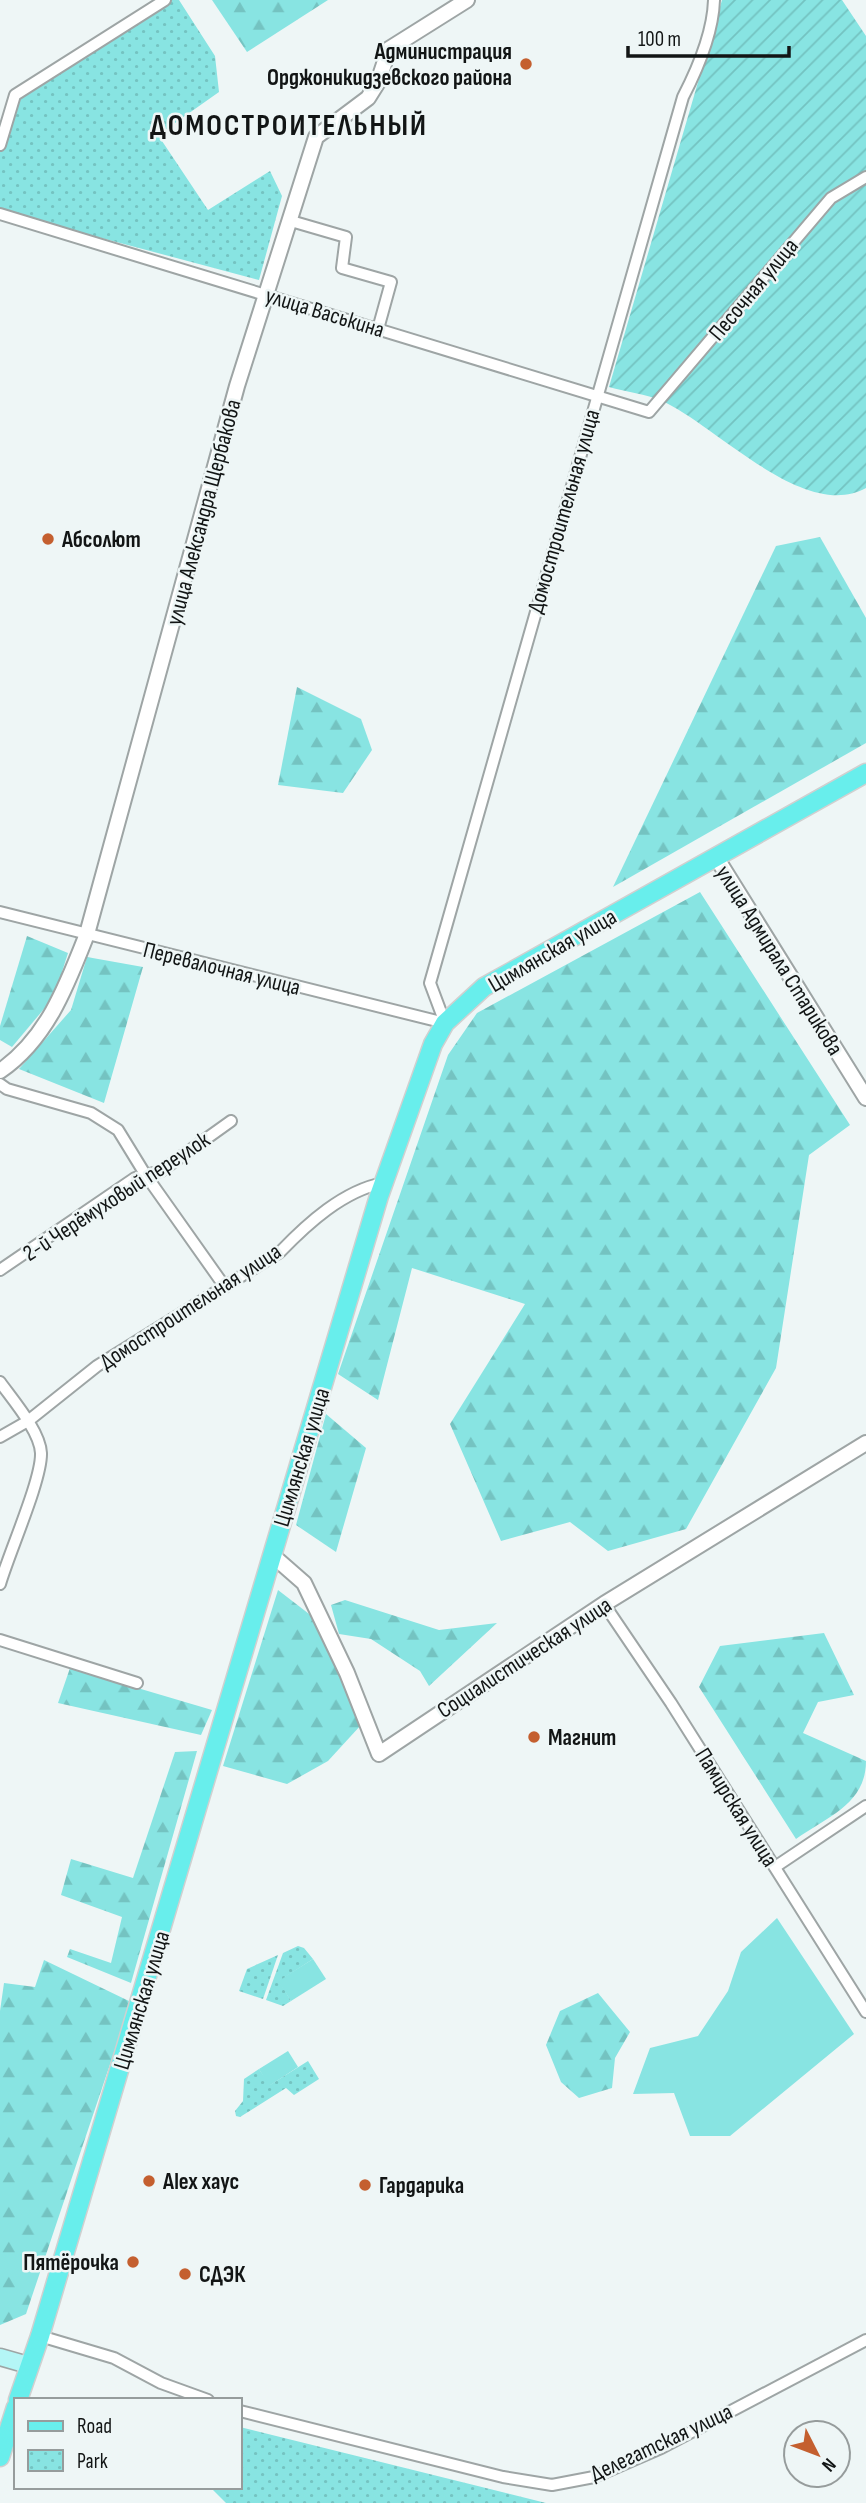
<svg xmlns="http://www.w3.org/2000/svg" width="866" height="2503" viewBox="0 0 866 2503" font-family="'Sofia Sans Condensed',sans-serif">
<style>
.grass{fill:#88e4e2}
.forest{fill:url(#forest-firs)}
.park{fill:url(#park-dots)}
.garden{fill:url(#garden-furrows)}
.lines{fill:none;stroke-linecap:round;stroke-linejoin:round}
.minor-casing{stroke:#9ea5a5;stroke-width:14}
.tertiary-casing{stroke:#9ea5a5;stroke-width:18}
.secondary-casing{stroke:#9ea5a5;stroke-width:19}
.primary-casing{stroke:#d0d0d0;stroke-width:21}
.minor{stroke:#fff;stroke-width:10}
.tertiary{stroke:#fff;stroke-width:14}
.secondary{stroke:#b4f6f6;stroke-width:16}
.primary{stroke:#68eeec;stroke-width:18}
.poi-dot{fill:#c45f2f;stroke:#eef6f6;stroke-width:2.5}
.labels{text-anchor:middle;stroke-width:5;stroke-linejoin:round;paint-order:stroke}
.poi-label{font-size:23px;font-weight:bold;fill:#121515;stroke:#eef6f6;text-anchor:start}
.street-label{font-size:23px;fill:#121515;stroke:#eef6f6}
.district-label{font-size:30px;font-weight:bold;letter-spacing:2px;fill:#121515;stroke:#eef6f6}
</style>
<defs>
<pattern id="forest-firs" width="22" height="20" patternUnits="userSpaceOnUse" patternTransform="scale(1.75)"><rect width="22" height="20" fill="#88e4e2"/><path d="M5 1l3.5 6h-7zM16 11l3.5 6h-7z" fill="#74c3c1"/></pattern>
<pattern id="park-dots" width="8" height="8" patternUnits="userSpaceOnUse" patternTransform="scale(1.75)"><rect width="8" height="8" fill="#88e4e2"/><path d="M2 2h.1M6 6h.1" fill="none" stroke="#74c3c1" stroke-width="1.8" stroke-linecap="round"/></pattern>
<pattern id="garden-furrows" width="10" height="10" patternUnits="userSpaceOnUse" patternTransform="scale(1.75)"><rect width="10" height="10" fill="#88e4e2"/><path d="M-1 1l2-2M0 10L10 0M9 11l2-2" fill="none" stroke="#74c3c1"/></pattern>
</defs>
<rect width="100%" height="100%" fill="#eef6f6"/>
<g class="grass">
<polygon points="777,1918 854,2034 730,2136 690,2136 674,2093 633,2094 650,2048 698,2036 728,1991 741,1952"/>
<polygon points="313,1959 326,1979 291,2001 278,1981"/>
<polygon points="288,2051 298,2067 269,2086 259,2069"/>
</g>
<g class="forest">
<polygon points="212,0 328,0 247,52"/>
<polygon points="820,537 866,618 866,743 613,887 776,546"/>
<polygon points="297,687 361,719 372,750 343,793 278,785"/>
<polygon points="700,892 850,1125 809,1155 776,1368 686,1529 608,1551 570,1522 501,1541 450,1424 525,1304 412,1268 378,1400 338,1374 448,1055 477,1013"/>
<polygon points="27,936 68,953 54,997 12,1047 0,1040 0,1026"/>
<polygon points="87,957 143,967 104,1103 19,1069 71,1010"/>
<polygon points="326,1414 366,1448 336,1552 296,1525"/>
<polygon points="278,1590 313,1617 361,1725 328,1761 287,1784 223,1766"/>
<polygon points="345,1600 439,1630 497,1623 429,1686 420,1671 371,1639 339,1634 331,1605"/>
<path d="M824,1633L854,1695L818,1702L803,1733L866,1761C866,1804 827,1817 796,1839L699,1687L720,1646Z"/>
<polygon points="70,1668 212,1710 201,1735 58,1703"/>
<polygon points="197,1751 131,1983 67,1957 70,1949 111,1963 122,1917 61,1895 71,1859 133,1878 175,1752"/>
<polygon points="44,1960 131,2002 26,2314 0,2325 0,2011 4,1983 35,1987"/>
<polygon points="598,1993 630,2032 615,2058 612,2088 579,2098 561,2082 546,2045 560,2011"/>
</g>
<g class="park">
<polygon points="169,0 179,0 215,56 219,92 158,135 208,210 270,171 282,196 259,280 0,211 0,149 14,100"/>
<polygon points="298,1946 304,1948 313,1959 279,1981 291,2001 283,2006 266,2000 283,1953"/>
<polygon points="278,1955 263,1999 239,1991 247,1969"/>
<polygon points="308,2061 319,2079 294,2095 286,2088 240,2117 236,2116 235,2111 243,2101 244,2079 259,2069 270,2085"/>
<polygon points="240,2427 546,2503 226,2503 210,2487 240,2487"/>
</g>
<path class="garden" d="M722,0H842L866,36V488C804,522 716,425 662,401C646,394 626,392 609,387Z"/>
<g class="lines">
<defs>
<g id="minor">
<polyline points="0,145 15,95 165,0"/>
<polyline points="0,214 649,412 831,198 866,177"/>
<polyline points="291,221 346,237 342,268 391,282 378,329"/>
<polyline points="0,912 445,1023"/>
<path d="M445,1023L430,983L683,97C698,68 713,33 714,0"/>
<polyline points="0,1084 7,1089 91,1113 118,1130 145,1174 225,1287"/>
<polyline points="0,1270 135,1178 161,1171 231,1121"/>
<path d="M0,1382C12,1399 40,1431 41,1453C42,1479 9,1553 0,1584"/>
<path d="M0,1437L28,1421L97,1366L280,1252C308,1223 343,1191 383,1183"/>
<polyline points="604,1604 671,1703 866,2012"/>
<polyline points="0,1640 137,1683"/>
<polyline points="775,1867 866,1806"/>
<polyline points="40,2336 114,2358 161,2383 208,2400"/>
<polyline points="240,2411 503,2477 552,2485 594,2477 661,2448 866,2340"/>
</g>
<g id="tertiary">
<polyline points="716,857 866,1098"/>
<path d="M0,1071C47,1039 67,985 87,934L237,386L316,137L368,98L378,82L389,49L467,0"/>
<polyline points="272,1555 304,1583 347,1673 379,1754 604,1604 866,1443"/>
</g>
<polyline id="secondary" points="0,2357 28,2365"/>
<g id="primary">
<polyline points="18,2400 40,2336 379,1196 433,1044 445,1023 484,987 866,773"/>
<polyline points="0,2457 16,2407"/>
</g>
</defs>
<use href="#minor" class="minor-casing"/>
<use href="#tertiary" class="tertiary-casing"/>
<use href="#secondary" class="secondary-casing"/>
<use href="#primary" class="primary-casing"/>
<use href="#minor" class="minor"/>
<use href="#tertiary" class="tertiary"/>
<use href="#secondary" class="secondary"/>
<use href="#primary" class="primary"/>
</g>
<g class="poi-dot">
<circle cx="526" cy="64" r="7"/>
<circle cx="48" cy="539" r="7"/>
<circle cx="534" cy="1737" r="7"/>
<circle cx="149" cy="2181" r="7"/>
<circle cx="365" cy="2185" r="7"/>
<circle cx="133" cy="2262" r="7"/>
<circle cx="185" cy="2274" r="7"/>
</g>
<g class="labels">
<g class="poi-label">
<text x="512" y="59" text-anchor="end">Администрация<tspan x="512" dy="26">Орджоникидзевского района</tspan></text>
<text x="62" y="547">Абсолют</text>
<text x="548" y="1745">Магнит</text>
<text x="163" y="2189">Alex хаус</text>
<text x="379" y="2193">Гардарика</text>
<text x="119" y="2270" text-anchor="end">Пятёрочка</text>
<text x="199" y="2282">СДЭК</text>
</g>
<g class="street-label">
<text transform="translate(753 289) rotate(-50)" y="8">Песочная улица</text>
<text transform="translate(325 312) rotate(17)" y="8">улица Васькина</text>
<text transform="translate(563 511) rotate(-74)" y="8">Домостроительная улица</text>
<text transform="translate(203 512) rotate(-75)" y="8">улица Александра Щербакова</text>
<text transform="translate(552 950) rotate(-30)" y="8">Цимлянская улица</text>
<text transform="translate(780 960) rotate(58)" y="8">улица Адмирала Старикова</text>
<text transform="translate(222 968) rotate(14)" y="8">Перевалочная улица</text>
<text transform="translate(116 1196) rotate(-33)" y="8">2-й Черёмуховый переулок</text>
<text transform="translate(190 1306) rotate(-33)" y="8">Домостроительная улица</text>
<text transform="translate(301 1457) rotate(-73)" y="8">Цимлянская улица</text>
<text transform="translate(524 1657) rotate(-33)" y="8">Социалистическая улица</text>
<text transform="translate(737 1807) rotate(58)" y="8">Памирская улица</text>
<text transform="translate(141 2000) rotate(-73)" y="8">Цимлянская улица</text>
<text transform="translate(661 2442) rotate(-25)" y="8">Делегатская улица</text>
</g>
<g class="district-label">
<text x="289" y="135">ДОМОСТРОИТЕЛЬНЫЙ</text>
</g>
</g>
<rect x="14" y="2398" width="228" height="91" fill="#eef6f6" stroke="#969c9c" stroke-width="2"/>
<rect x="28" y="2421" width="35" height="10" fill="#68eeec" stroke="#969c9c" stroke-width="2"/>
<text x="77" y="2433" font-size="21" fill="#121515">Road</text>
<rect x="28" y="2450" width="35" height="21" fill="url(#park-dots)" stroke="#969c9c" stroke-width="2"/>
<text x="77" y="2468" font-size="21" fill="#121515">Park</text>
<g transform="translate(817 2454) rotate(132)"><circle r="33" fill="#eef6f6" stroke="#969c9c" stroke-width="2"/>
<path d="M0-5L12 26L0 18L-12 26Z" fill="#c45f2f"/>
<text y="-10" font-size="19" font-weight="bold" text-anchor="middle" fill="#121515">N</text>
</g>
<path d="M628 46v10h161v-10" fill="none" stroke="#121515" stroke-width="3.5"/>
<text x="638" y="46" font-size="21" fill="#121515" stroke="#eef6f6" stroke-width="5" paint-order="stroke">100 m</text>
</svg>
